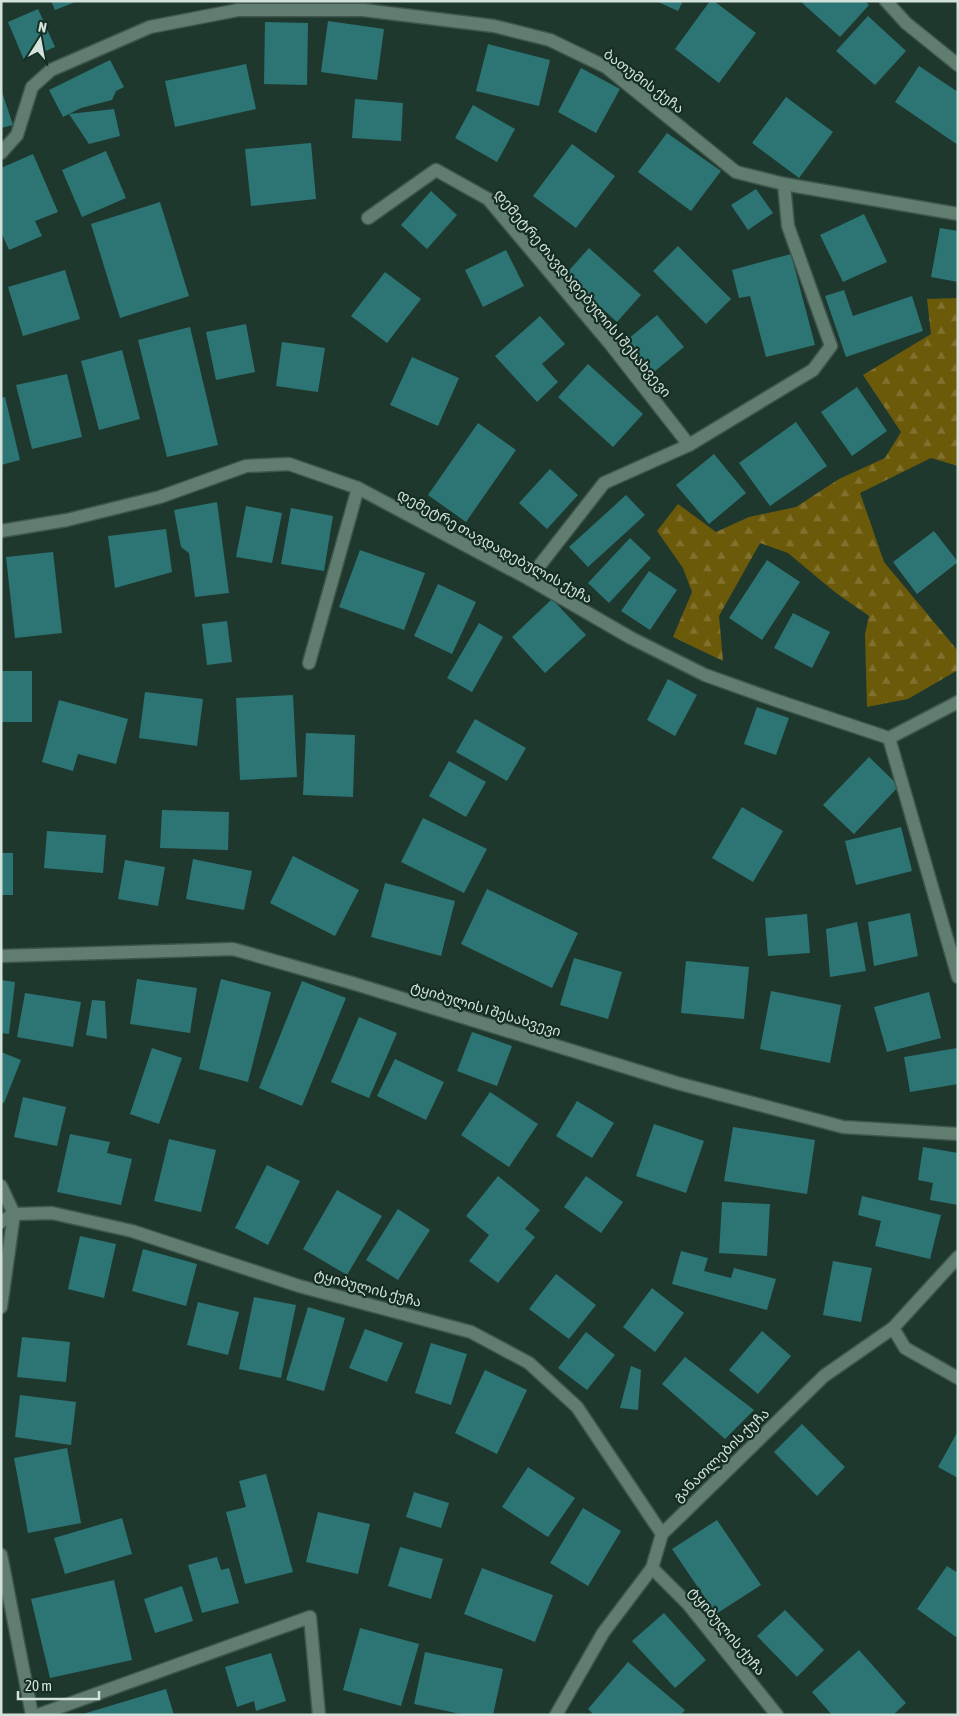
<svg xmlns="http://www.w3.org/2000/svg" width="959" height="1716" viewBox="0 0 959 1716" font-family="'Asap Condensed','Noto Sans Georgian',sans-serif">
<style>
.forest{fill:url(#forest-firs)}
.building{fill:#2d7475}
.lines{fill:none;stroke-linecap:round;stroke-linejoin:round}
.street-casing{stroke:#3f564c;stroke-width:15}
.street{stroke:#617d6f;stroke-width:12}
.labels{text-anchor:middle;stroke-width:4.5;stroke-linejoin:round;paint-order:stroke}
.street-label{font-size:14px;fill:#d3e2da;stroke:#152e23}
</style>
<defs>
<pattern id="forest-firs" width="22" height="20" patternUnits="userSpaceOnUse" patternTransform="scale(1.25)"><rect width="22" height="20" fill="#6c5a0b"/><path d="M5 1l3.5 6h-7zM16 11l3.5 6h-7z" fill="#80712e"/></pattern>
</defs>
<rect width="100%" height="100%" fill="#1f382d"/>
<polygon class="forest" points="958,298 958,466 931,458 860,493 884,562 958,651 958,670 908,699 867,707 865,634 869,616 836,593 788,553 760,543 719,616 723,661 673,637 692,592 683,568 657,531 678,504 716,532 749,517 796,507 839,479 885,458 901,432 863,375 931,334 927,299"/>
<g class="building">
<polygon points="51,1 78,1 55,10"/>
<polygon points="656,1 683,1 678,11"/>
<polygon points="710,1 714,1 756,33 719,83 675,49"/>
<polygon points="800,1 865,1 869,5 840,37"/>
<polygon points="38,9 55,47 24,60 8,22"/>
<polygon points="868,16 906,51 875,85 836,51"/>
<polygon points="328,21 384,29 377,80 321,72"/>
<polygon points="265,22 308,23 307,85 264,84"/>
<polygon points="488,44 550,60 539,106 476,91"/>
<polygon points="110,60 124,87 116,91 112,100 81,108 63,117 49,90"/>
<polygon points="246,64 256,109 175,127 165,81"/>
<polygon points="919,66 958,92 958,145 895,102"/>
<polygon points="581,68 620,89 596,133 558,112"/>
<polygon points="1,89 13,125 1,128"/>
<polygon points="786,97 833,132 799,178 752,143"/>
<polygon points="355,99 403,103 401,141 352,138"/>
<polygon points="473,105 515,129 497,162 455,138"/>
<polygon points="114,109 120,136 89,144 69,114"/>
<polygon points="667,133 721,171 691,211 638,172"/>
<polygon points="311,143 316,199 251,206 245,149"/>
<polygon points="572,144 615,176 576,228 533,196"/>
<polygon points="106,151 126,198 82,217 62,170"/>
<polygon points="33,154 58,212 35,221 42,236 9,250 1,232 1,168"/>
<polygon points="756,189 773,213 748,230 731,205"/>
<polygon points="431,191 457,215 427,249 401,225"/>
<polygon points="160,202 189,296 120,318 91,224"/>
<polygon points="864,214 887,262 843,282 820,235"/>
<polygon points="940,228 958,231 958,282 931,277"/>
<polygon points="678,246 731,299 706,324 653,271"/>
<polygon points="589,248 641,295 617,322 565,275"/>
<polygon points="506,250 524,286 483,307 465,270"/>
<polygon points="791,254 815,345 766,357 750,296 739,298 732,270"/>
<polygon points="65,270 80,319 23,336 8,287"/>
<polygon points="385,272 421,299 387,343 351,316"/>
<polygon points="844,290 853,316 912,296 923,331 846,357 825,296"/>
<polygon points="657,315 684,347 649,376 622,344"/>
<polygon points="540,316 565,344 542,364 558,382 537,402 495,356"/>
<polygon points="246,324 255,372 216,380 206,332"/>
<polygon points="190,327 218,445 167,457 138,340"/>
<polygon points="282,342 325,348 318,392 276,386"/>
<polygon points="122,350 140,419 99,430 81,361"/>
<polygon points="412,357 459,378 438,426 390,405"/>
<polygon points="588,364 643,414 613,447 558,397"/>
<polygon points="67,374 82,437 32,449 16,385"/>
<polygon points="857,387 887,431 852,456 821,412"/>
<polygon points="5,397 20,460 1,465 1,398"/>
<polygon points="796,422 827,466 770,506 739,463"/>
<polygon points="478,423 516,450 466,522 428,495"/>
<polygon points="714,454 746,493 709,524 676,485"/>
<polygon points="550,469 578,495 547,529 519,503"/>
<polygon points="626,495 645,515 588,567 569,547"/>
<polygon points="217,502 229,593 195,597 189,553 181,547 174,510"/>
<polygon points="246,506 282,513 272,563 236,557"/>
<polygon points="291,508 333,516 324,571 281,564"/>
<polygon points="166,529 172,572 115,588 108,536"/>
<polygon points="934,531 958,562 917,594 893,562"/>
<polygon points="630,538 651,558 609,603 588,583"/>
<polygon points="360,550 425,573 404,630 339,607"/>
<polygon points="53,552 62,633 15,638 6,557"/>
<polygon points="767,560 800,582 762,640 729,618"/>
<polygon points="649,571 677,590 650,630 621,611"/>
<polygon points="438,584 476,602 452,654 414,636"/>
<polygon points="552,599 586,635 545,673 512,637"/>
<polygon points="793,613 830,632 812,668 774,648"/>
<polygon points="227,621 232,662 207,665 202,624"/>
<polygon points="479,623 503,637 472,692 447,678"/>
<rect x="1" y="671" width="31" height="51"/>
<polygon points="668,679 697,695 675,736 647,720"/>
<polygon points="145,692 203,699 197,746 139,738"/>
<polygon points="293,695 297,777 240,780 236,698"/>
<polygon points="59,700 128,719 116,764 78,754 73,771 42,762"/>
<polygon points="757,707 789,718 776,755 744,744"/>
<polygon points="475,719 526,748 507,781 456,752"/>
<polygon points="306,733 355,735 353,797 303,795"/>
<polygon points="869,757 899,786 854,834 823,805"/>
<polygon points="449,761 486,782 466,817 429,796"/>
<polygon points="742,807 783,831 753,882 712,858"/>
<polygon points="162,810 229,812 228,850 160,848"/>
<polygon points="423,818 487,849 464,893 401,862"/>
<polygon points="901,827 912,871 856,885 845,841"/>
<polygon points="47,831 106,835 103,873 44,868"/>
<rect x="1" y="853" width="12" height="42"/>
<polygon points="293,856 359,890 335,936 270,903"/>
<polygon points="193,859 252,871 244,910 186,899"/>
<polygon points="125,860 165,867 158,906 118,899"/>
<polygon points="385,883 455,901 441,956 371,937"/>
<polygon points="487,889 578,933 552,988 461,944"/>
<polygon points="910,913 918,956 874,966 868,922"/>
<polygon points="807,914 810,953 768,956 765,918"/>
<polygon points="857,922 866,971 830,977 826,929"/>
<polygon points="574,958 622,972 608,1019 560,1005"/>
<polygon points="686,961 749,967 744,1019 681,1013"/>
<polygon points="137,979 197,988 190,1033 130,1024"/>
<polygon points="221,979 271,992 248,1082 199,1069"/>
<polygon points="1,980 15,982 9,1034 1,1033"/>
<polygon points="302,981 346,998 302,1106 259,1088"/>
<polygon points="771,991 841,1005 830,1063 760,1049"/>
<polygon points="929,992 941,1038 887,1052 874,1007"/>
<polygon points="25,993 81,1002 73,1047 17,1037"/>
<polygon points="92,1000 105,1001 107,1039 86,1035"/>
<polygon points="359,1017 397,1033 369,1098 331,1082"/>
<polygon points="472,1032 512,1046 497,1086 457,1071"/>
<polygon points="152,1048 182,1058 159,1124 130,1114"/>
<polygon points="957,1048 958,1084 910,1092 904,1057"/>
<polygon points="1,1052 21,1060 4,1103 1,1102"/>
<polygon points="395,1059 444,1082 426,1120 377,1096"/>
<polygon points="490,1092 538,1124 509,1167 461,1135"/>
<polygon points="23,1097 66,1107 57,1146 14,1137"/>
<polygon points="577,1101 614,1123 592,1158 556,1136"/>
<polygon points="654,1124 704,1141 686,1193 636,1176"/>
<polygon points="733,1127 815,1140 807,1194 724,1181"/>
<polygon points="70,1134 110,1142 107,1153 132,1159 121,1205 57,1192"/>
<polygon points="169,1139 216,1150 201,1212 154,1201"/>
<polygon points="923,1147 958,1153 958,1205 930,1200 933,1183 918,1180"/>
<polygon points="267,1165 300,1181 268,1245 235,1228"/>
<polygon points="498,1176 540,1210 525,1229 535,1237 498,1283 469,1261 489,1235 466,1216"/>
<polygon points="586,1176 623,1202 601,1233 564,1207"/>
<polygon points="337,1190 382,1216 347,1275 303,1249"/>
<polygon points="862,1196 941,1215 930,1259 875,1246 881,1221 858,1215"/>
<polygon points="722,1202 770,1204 767,1256 719,1253"/>
<polygon points="398,1209 430,1230 398,1280 366,1260"/>
<polygon points="80,1236 116,1244 104,1298 68,1289"/>
<polygon points="143,1249 197,1264 186,1306 132,1291"/>
<polygon points="681,1251 708,1258 704,1271 731,1278 734,1268 776,1279 767,1310 672,1284"/>
<polygon points="833,1261 872,1268 861,1322 823,1315"/>
<polygon points="556,1274 596,1305 569,1339 529,1309"/>
<polygon points="652,1288 684,1313 655,1352 623,1327"/>
<polygon points="254,1297 296,1305 281,1378 239,1369"/>
<polygon points="198,1302 239,1312 228,1355 187,1345"/>
<polygon points="308,1307 345,1318 324,1391 286,1380"/>
<polygon points="365,1329 403,1343 387,1382 349,1368"/>
<polygon points="762,1331 791,1356 758,1394 729,1370"/>
<polygon points="586,1332 615,1355 587,1390 558,1368"/>
<polygon points="22,1337 70,1342 66,1382 17,1377"/>
<polygon points="431,1343 467,1354 451,1405 415,1393"/>
<polygon points="685,1357 754,1410 725,1439 662,1384"/>
<polygon points="631,1366 641,1370 638,1410 620,1408"/>
<polygon points="485,1370 527,1390 497,1454 455,1433"/>
<polygon points="20,1395 76,1402 71,1445 15,1437"/>
<polygon points="802,1424 845,1467 817,1496 774,1452"/>
<polygon points="958,1431 958,1478 938,1467"/>
<polygon points="67,1448 81,1523 28,1533 14,1458"/>
<polygon points="528,1467 575,1498 548,1537 502,1507"/>
<polygon points="266,1474 293,1572 245,1584 226,1512 246,1507 239,1481"/>
<polygon points="414,1492 449,1503 441,1528 406,1517"/>
<polygon points="583,1508 621,1531 588,1586 550,1563"/>
<polygon points="318,1512 370,1524 358,1574 306,1562"/>
<polygon points="122,1518 132,1554 65,1574 54,1538"/>
<polygon points="717,1520 761,1585 716,1614 672,1549"/>
<polygon points="400,1547 443,1559 431,1599 388,1586"/>
<polygon points="217,1557 221,1570 229,1568 239,1603 202,1613 188,1565"/>
<polygon points="947,1566 958,1573 958,1634 956,1637 917,1609"/>
<polygon points="482,1568 553,1595 535,1642 464,1614"/>
<polygon points="114,1580 132,1660 50,1678 31,1599"/>
<polygon points="182,1586 193,1621 155,1633 144,1599"/>
<polygon points="785,1610 824,1650 797,1677 757,1636"/>
<polygon points="664,1613 706,1660 675,1688 632,1641"/>
<polygon points="360,1628 419,1644 401,1706 343,1690"/>
<polygon points="859,1650 906,1703 893,1715 832,1715 812,1692"/>
<polygon points="425,1652 503,1669 493,1715 465,1715 414,1704"/>
<polygon points="271,1653 286,1701 256,1711 254,1701 237,1707 225,1667"/>
<polygon points="628,1662 685,1710 681,1715 594,1715 588,1709"/>
<polygon points="166,1689 174,1715 83,1715 83,1714"/>
</g>
<g class="lines">
<defs>
<g id="street">
<polyline points="886,1 906,23 958,65"/>
<polyline points="1,153 17,135 32,87 51,70 150,27 238,10 363,10 494,26 550,40 606,67 736,172 784,184 958,214"/>
<polyline points="368,218 436,170 488,199 611,345 689,445"/>
<polyline points="1,531 67,520 160,497 246,466 289,464 358,488 529,579 631,638 705,675 778,701 889,738 958,702"/>
<polyline points="529,579 604,483 689,445 813,370 831,346 788,226 784,184"/>
<polyline points="309,663 358,488"/>
<polyline points="889,738 958,977"/>
<polyline points="1,956 233,949 352,983 677,1083 843,1127 958,1134"/>
<polyline points="1,1186 14,1214"/>
<polyline points="1,1222 14,1214 52,1213 132,1231 299,1286 471,1332 529,1363 577,1407 662,1534"/>
<polyline points="1,1307 14,1214"/>
<polyline points="893,1328 905,1348 958,1378"/>
<polyline points="1,1555 32,1715"/>
<polyline points="652,1568 688,1604 777,1715"/>
<polyline points="38,1715 310,1617 319,1715"/>
<polyline points="556,1715 603,1633 652,1568 662,1534 824,1376 893,1328 958,1257"/>
</g>
</defs>
<use href="#street" class="street-casing"/>
<use href="#street" class="street"/>
</g>
<g class="labels">
<g class="street-label">
<text transform="translate(644 81) rotate(37)" y="5">ბათუმის ქუჩა</text>
<text transform="translate(583 293) rotate(50)" y="5">დემეტრე თავდადებულის I შესახვევი</text>
<text transform="translate(495 546) rotate(29)" y="5">დემეტრე თავდადებულის ქუჩა</text>
<text transform="translate(486 1009) rotate(17)" y="5">ტყიბულის I შესახვევი</text>
<text transform="translate(368 1288) rotate(15)" y="5">ტყიბულის ქუჩა</text>
<text transform="translate(721 1455) rotate(-44)" y="5">განათლების ქუჩა</text>
<text transform="translate(727 1631) rotate(50)" y="5">ტყიბულის ქუჩა</text>
</g>
</g>
<rect width="959" height="1716" fill="none" stroke="#d3e2da" stroke-width="5"/>
<g transform="translate(40 40) rotate(11)" stroke="#152e23" stroke-width="4" paint-order="stroke">
<path d="M0-4L9 19L0 12L-9 19Z" fill="#d3e2da"/>
<text y="-8" font-size="14" font-weight="bold" text-anchor="middle" fill="#d3e2da">N</text>
</g>
<path d="M18 1691v8h81v-8" fill="none" stroke="#d3e2da" stroke-width="2.5"/>
<text x="25" y="1691" font-size="15" fill="#d3e2da" stroke="#152e23" stroke-width="4" paint-order="stroke">20 m</text>
</svg>
